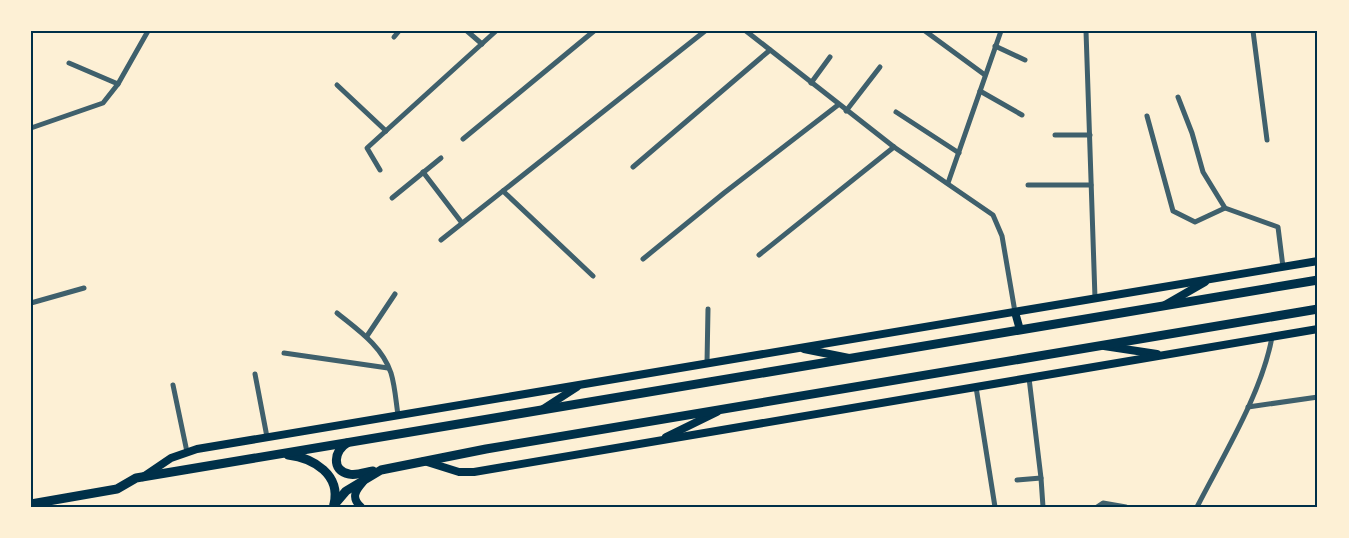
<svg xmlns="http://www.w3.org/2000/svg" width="1349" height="538" viewBox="0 0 1349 538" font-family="'DM Sans',sans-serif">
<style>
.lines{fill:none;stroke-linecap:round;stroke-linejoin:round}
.minor{stroke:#3f606c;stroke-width:5}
.secondary{stroke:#003049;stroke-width:8}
.trunk{stroke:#003049;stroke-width:9}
.neatline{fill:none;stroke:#003049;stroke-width:2}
</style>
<rect width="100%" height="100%" fill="#fdf0d5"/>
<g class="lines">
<g class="minor">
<polyline points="467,31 482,44"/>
<polyline points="746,31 894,147 993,215 1002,236 1015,312"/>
<polyline points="925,31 985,75"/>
<polyline points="1086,31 1095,298"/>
<polyline points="1253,31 1267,140"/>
<polyline points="394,37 399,31"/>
<polyline points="995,46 1025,60"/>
<polyline points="69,63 118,84"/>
<polyline points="811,83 830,57"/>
<polyline points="337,85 386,131"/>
<polyline points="980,91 1022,115"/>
<polyline points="1178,97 1192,133 1203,172 1225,208 1278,227 1283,267"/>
<polyline points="846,111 880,67"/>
<polyline points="896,112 959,153"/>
<polyline points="1147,116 1173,211 1195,222 1225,208"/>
<polyline points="31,128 103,103 118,84 148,31"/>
<polyline points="1055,135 1090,135"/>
<polyline points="463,139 594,31"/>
<polyline points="633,167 770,50"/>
<polyline points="380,170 367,148 496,31"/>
<polyline points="423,172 462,223"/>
<polyline points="948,183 1001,31"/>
<polyline points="1028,185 1091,185"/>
<polyline points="503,191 593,276"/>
<polyline points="392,198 441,158"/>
<polyline points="441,240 705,31"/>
<polyline points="759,255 894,147"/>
<polyline points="643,259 724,193 838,105"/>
<polyline points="31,303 84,288"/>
<path d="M337,313C358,330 382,346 391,373C395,386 396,402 398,415"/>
<polyline points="367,336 395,294"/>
<polyline points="284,353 388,368"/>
<polyline points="707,363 708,309"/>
<polyline points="255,374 267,437"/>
<polyline points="1029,378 1041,478 1043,507"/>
<polyline points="173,385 187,452"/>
<polyline points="976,387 995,507"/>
<polyline points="1248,407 1318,397"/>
<polyline points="1017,480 1041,478"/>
<polyline points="1097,507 1103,503 1126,507"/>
<path d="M1197,507C1223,456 1262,393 1272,337"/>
</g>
<g class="secondary">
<polyline points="1165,305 1205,282"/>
<polyline points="1015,312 1020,330"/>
<polyline points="1104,346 1157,354"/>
<polyline points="804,349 849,358"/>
<polyline points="543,409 577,387"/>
<polyline points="666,437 717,412"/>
<polyline points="424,461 459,472 474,472 1318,329"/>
<polyline points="143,477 171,458 197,449 1318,261"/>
<path d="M361,507C351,498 355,491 363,482"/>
</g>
<g class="trunk">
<path d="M347,443C334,450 331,471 349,474C356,476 366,472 373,471"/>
<path d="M288,455C314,458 341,475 334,504"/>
<polyline points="31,504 117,489 136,478 1318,280"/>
<polyline points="334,505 346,491 381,470 486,449 1318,309"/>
</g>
</g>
<rect width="1349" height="538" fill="none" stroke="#fdf0d5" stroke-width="65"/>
<rect x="32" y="32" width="1284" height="474" class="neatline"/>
</svg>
